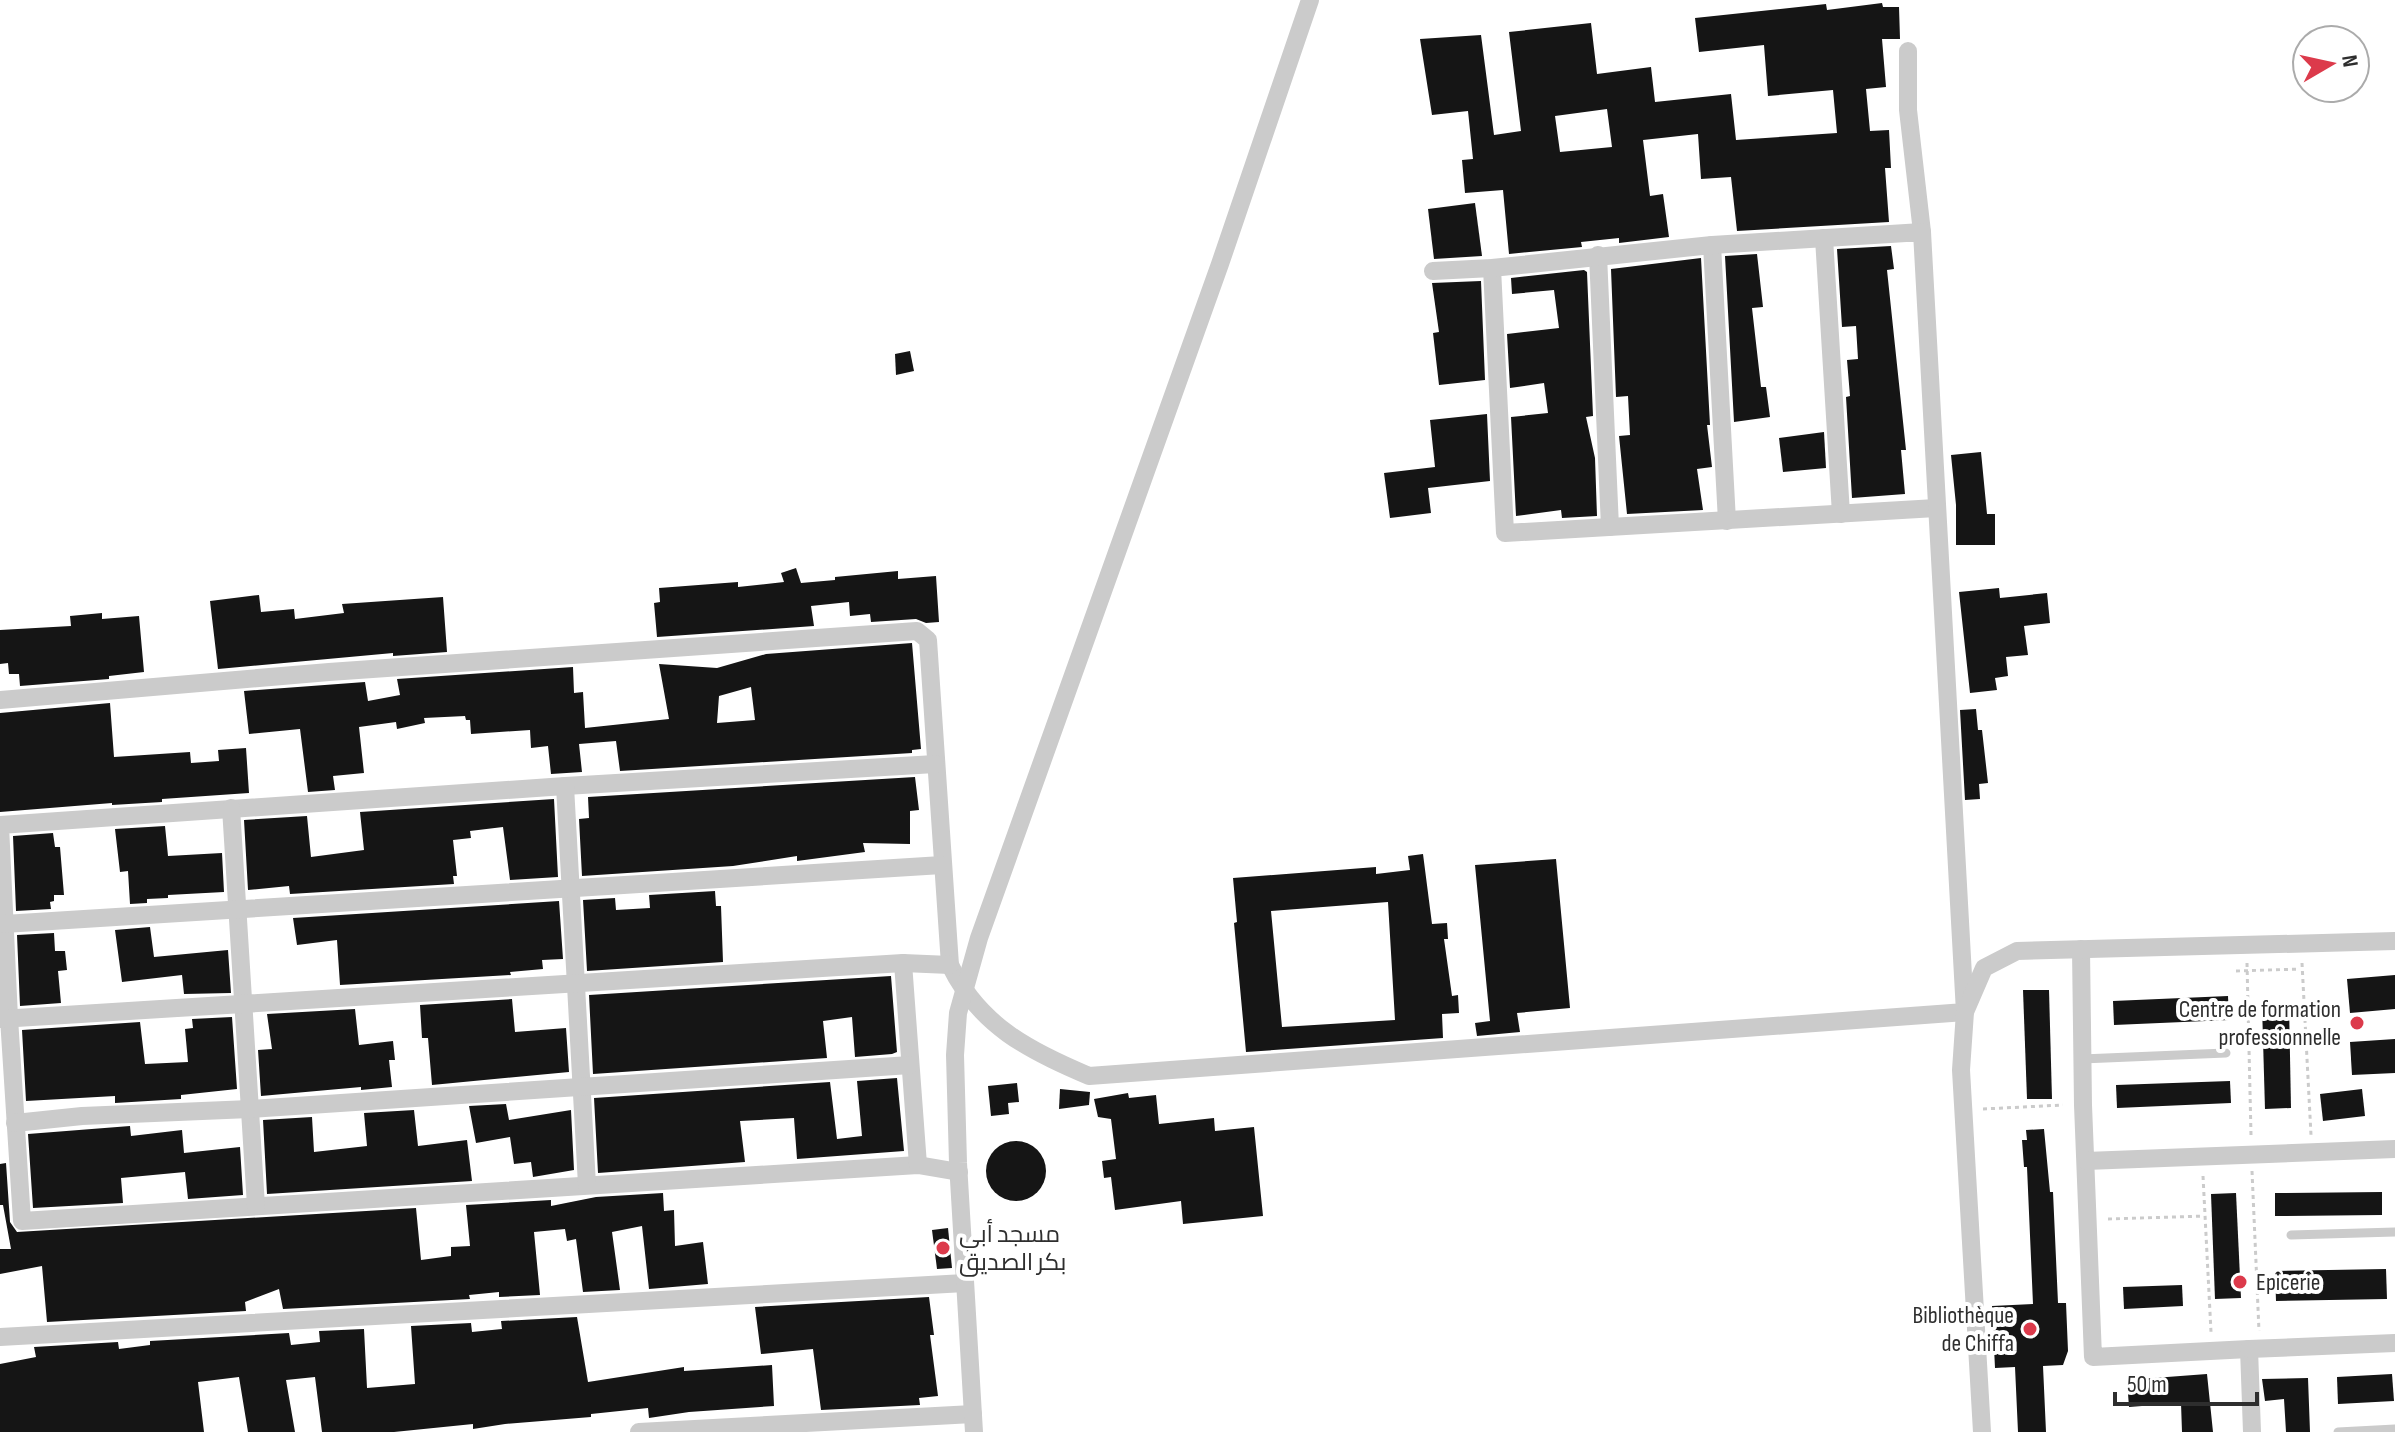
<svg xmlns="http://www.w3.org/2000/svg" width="2395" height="1432" viewBox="0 0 2395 1432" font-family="'Sofia Sans Condensed',Cairo,sans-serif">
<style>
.building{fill:#151515;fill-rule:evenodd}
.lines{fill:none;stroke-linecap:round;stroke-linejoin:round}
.path{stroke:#cbcbcb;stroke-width:3;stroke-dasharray:4 4;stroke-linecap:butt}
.service{stroke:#cbcbcb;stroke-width:9}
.minor{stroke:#cbcbcb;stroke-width:18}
.poi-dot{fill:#dc3a4b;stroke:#fff;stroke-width:3}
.labels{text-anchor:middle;stroke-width:8;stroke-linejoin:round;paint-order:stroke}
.poi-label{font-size:24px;fill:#2e2e2e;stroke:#fff;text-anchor:end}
</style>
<rect width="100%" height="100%" fill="#fff"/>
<g class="building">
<path d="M1882,3L1883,7H1899L1900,39H1882L1886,87L1866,89L1870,131L1889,130L1891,168H1885L1889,222L1737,231L1731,177L1701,179L1698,134L1643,140L1650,196L1663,194L1669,237L1619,243V238L1581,242L1582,247L1509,254L1503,190L1465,193L1462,160L1473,159L1468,111L1432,115L1420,39L1481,35L1494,135L1521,131L1509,32L1591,23L1597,74L1651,67L1655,102L1731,94L1736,140L1837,133L1833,90L1768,96L1764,45L1699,52L1695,18L1826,4L1827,10ZM1607,109L1612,147L1560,152L1555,116Z"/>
<polygon points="1475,203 1482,256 1434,259 1428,209"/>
<polygon points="1891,246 1894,269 1887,270 1906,450 1901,450 1905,494 1852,498 1846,397 1850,396 1847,360 1858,359 1856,326 1842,327 1837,249"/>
<polygon points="1757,254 1763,307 1752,308 1761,387 1766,387 1770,417 1734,422 1725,256"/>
<polygon points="1701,258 1710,425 1707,425 1712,467 1697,469 1703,510 1627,514 1619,436 1630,435 1628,396 1616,397 1611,269"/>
<polygon points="1584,270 1587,272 1593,416 1586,417 1595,458 1597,516 1562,518 1561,510 1516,516 1511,417 1548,413 1544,383 1510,388 1507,334 1559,328 1554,290 1512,294 1511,278"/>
<polygon points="1481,281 1485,380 1439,385 1433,333 1439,332 1432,283"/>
<polygon points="910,351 914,371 896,375 895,354"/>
<polygon points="1487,414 1490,481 1428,488 1431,513 1390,518 1384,473 1435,467 1430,420"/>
<polygon points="1824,432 1826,468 1783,472 1779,438"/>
<polygon points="1981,452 1987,514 1995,514 1995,545 1956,545 1956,505 1951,455"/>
<polygon points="796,568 801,583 835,580 835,577 898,571 898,579 936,576 939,622 926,623 916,619 871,622 870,614 850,616 849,602 811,606 814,626 657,637 654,603 660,602 659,588 738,582 738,587 784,582 781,573"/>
<polygon points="1999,588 2000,598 2047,593 2050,623 2024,626 2028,655 2006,657 2008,676 1995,678 1997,690 1970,693 1959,592"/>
<polygon points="259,595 261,612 294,609 295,619 344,613 342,604 443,597 447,652 393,656 393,653 218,669 210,601"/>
<polygon points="102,613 102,619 139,616 144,672 109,676 109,679 20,686 19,674 9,674 8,663 0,664 0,630 71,626 70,616"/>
<path d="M912,643L921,749L912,750V753L620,771L616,741L579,744L582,772L551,774L548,746L531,748L530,730L471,734L470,720H466L465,716L424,718L425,723L397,729L396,722L359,727L364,773L333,776L335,790L308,792L300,729L249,734L244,691L365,682L368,701L400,695L397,679L573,667L574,693L583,692L585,728L669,719L659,664L717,668L766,654ZM751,687L755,720L717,723L719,696Z"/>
<polygon points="110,703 114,757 190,752 191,763 219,761 218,750 246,748 249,793 162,799 162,802 112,805 112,803 0,812 0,713"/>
<polygon points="1976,709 1978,730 1982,730 1988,783 1979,784 1980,799 1965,800 1960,710"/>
<polygon points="915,777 919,810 910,811 910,844 863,843 865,852 797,861 797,856 733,866 582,876 579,819 589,818 588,797"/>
<polygon points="554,799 558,877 510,880 503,827 470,831 471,838 453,840 457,876 453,876 454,884 290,894 289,886 248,890 244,820 307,816 311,857 364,850 360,812"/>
<polygon points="165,826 168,856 222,853 224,892 168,895 168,898 147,899 147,903 130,904 128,871 120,872 115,829"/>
<polygon points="53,833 55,847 60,847 64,895 54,895 54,901 50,902 51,909 16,911 13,836"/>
<path d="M1423,854L1432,924L1447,923L1448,939H1444L1452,996L1458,995L1459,1013L1442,1014L1443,1038L1246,1052L1234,923L1237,922L1233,878L1376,867V874L1410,870L1408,856ZM1388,902L1395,1020L1282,1027L1271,911Z"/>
<polygon points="1556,859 1570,1008 1517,1013 1520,1032 1477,1036 1475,1023 1490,1021 1475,865"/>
<polygon points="715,891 716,906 721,906 723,962 587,971 583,900 615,898 616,910 650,908 649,895"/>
<polygon points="559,901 563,959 542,960 543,969 510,972 511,975 340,985 337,940 297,945 293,918"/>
<polygon points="150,927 154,957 228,950 231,993 184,994 182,975 122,982 115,930"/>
<polygon points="54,933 55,951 65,951 67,970 58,971 61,1003 20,1006 17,935"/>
<polygon points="2395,975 2395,1009 2350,1013 2347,979"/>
<polygon points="891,976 897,1052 892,1054 855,1057 852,1017 823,1021 827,1058 593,1074 589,995"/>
<polygon points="2023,990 2049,990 2052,1099 2027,1099"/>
<polygon points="2228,996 2229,1020 2114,1025 2113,1001"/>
<polygon points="512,999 515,1032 566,1028 569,1072 432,1085 428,1038 422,1038 420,1005"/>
<polygon points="2289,1004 2291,1108 2265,1109 2262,1005"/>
<polygon points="355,1009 359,1045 393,1041 395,1060 389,1060 392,1087 361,1090 361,1087 261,1096 258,1050 272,1049 267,1014"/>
<polygon points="232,1017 237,1089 181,1095 181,1099 115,1103 115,1096 26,1101 22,1030 140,1022 145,1064 188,1062 185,1029 193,1028 192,1019"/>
<polygon points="2395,1039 2395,1073 2352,1075 2350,1042"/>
<polygon points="897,1078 904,1151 797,1159 794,1118 740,1121 745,1162 598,1173 594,1098 830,1082 837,1139 862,1136 857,1081"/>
<polygon points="2230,1081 2231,1103 2117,1108 2116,1085"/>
<polygon points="1017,1083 1019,1102 1008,1103 1009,1114 991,1116 988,1086"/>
<polygon points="1060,1089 1090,1092 1089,1105 1059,1109"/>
<polygon points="2362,1089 2365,1116 2323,1121 2320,1094"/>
<polygon points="1128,1093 1129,1098 1156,1095 1159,1124 1214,1118 1215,1131 1254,1127 1263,1216 1183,1224 1181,1201 1115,1210 1111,1177 1104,1178 1102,1161 1116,1159 1111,1119 1098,1117 1094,1099"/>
<polygon points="506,1104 509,1120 571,1110 574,1170 533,1177 531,1162 514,1164 510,1137 476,1143 469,1106"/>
<polygon points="414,1110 418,1146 467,1140 472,1181 267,1194 263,1120 312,1117 314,1152 367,1146 364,1113"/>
<polygon points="130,1126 131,1136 182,1130 184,1153 240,1147 243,1195 188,1199 185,1172 121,1178 123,1203 33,1208 28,1134"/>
<polygon points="2044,1129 2050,1192 2053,1192 2058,1303 2066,1303 2068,1351 2063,1365 2043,1366 2046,1432 2018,1432 2015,1367 1995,1368 1992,1306 2033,1304 2027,1167 2024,1167 2022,1140 2027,1140 2026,1130"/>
<circle cx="1016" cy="1171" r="30"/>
<polygon points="6,1163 10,1222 17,1232 416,1208 421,1260 451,1256 451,1247 470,1246 466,1205 551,1200 551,1206 596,1197 663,1193 664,1211 674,1210 675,1246 703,1242 708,1284 649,1289 642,1226 612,1232 620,1290 583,1292 576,1239 567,1241 565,1229 534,1232 540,1295 499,1297 499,1292 469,1295 470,1299 283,1309 279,1289 245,1302 246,1311 47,1322 42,1266 0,1274 0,1249 11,1249 3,1205 0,1205 0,1164"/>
<polygon points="2382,1192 2382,1215 2275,1216 2275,1193"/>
<polygon points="2236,1193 2241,1298 2215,1299 2211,1194"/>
<polygon points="948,1228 952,1268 937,1269 932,1230"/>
<polygon points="2386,1269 2387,1299 2276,1301 2275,1271"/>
<polygon points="2182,1285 2183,1306 2124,1309 2123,1287"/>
<polygon points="929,1297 934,1335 930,1335 938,1396 919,1398 920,1405 821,1410 813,1349 761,1354 755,1307"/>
<polygon points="577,1317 588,1382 684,1367 684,1371 772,1365 774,1406 689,1412 649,1418 648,1408 591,1414 591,1417 505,1424 473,1429 473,1424 394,1432 322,1432 315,1377 286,1380 295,1432 248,1432 239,1377 198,1382 204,1432 0,1432 0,1364 36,1357 34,1347 118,1342 119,1349 150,1345 150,1341 289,1333 291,1345 320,1342 319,1331 364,1329 367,1388 415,1384 411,1326 471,1323 472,1332 502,1329 501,1321"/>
<polygon points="2207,1374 2213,1432 2182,1432 2181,1403 2129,1407 2127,1380"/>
<polygon points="2392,1374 2394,1401 2338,1404 2337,1377"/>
<polygon points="2308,1378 2310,1432 2286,1432 2284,1399 2265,1401 2262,1379"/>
</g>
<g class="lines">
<g class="path">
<polyline points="2247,963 2251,1135"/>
<polyline points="2302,963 2311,1135"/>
<polyline points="2236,971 2300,969"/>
<polyline points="1983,1109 2063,1105"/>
<polyline points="2252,1171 2259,1331"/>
<polyline points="2203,1176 2211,1332"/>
<polyline points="2108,1219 2204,1216"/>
</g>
<g class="service">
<polyline points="2082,1059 2226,1053"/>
<polyline points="2291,1235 2395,1232"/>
<polyline points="2338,1432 2395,1429"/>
</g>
<g class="minor">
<polyline points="1908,51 1908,110 1922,232"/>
<polyline points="1824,238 1841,514"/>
<polyline points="1712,245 1727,521"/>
<polyline points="1598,255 1610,527"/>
<polyline points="1492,268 1505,533 1936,508"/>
<path d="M0,700L329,672L917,631L928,640L950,965C979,1025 1029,1051 1089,1076L1965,1012L1922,232L1712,245L1492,268L1433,271"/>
<polyline points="935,764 565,786 0,825 9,1018 22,1221 918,1165 959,1172"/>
<polyline points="565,786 587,1185"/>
<polyline points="231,808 256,1206"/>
<polyline points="4,924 942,865"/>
<polyline points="2081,949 2083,1105 2093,1357 2249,1349 2252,1432"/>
<polyline points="903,963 918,1165"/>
<polyline points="0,1019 903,963 950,965"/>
<polyline points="15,1123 82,1116 250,1109 910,1065"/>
<polyline points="2086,1161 2395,1149"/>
<polyline points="0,1337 965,1283"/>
<polyline points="2249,1349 2395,1343"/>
<polyline points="639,1432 973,1414"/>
<polyline points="974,1432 958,1163 955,1055 958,1013 979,938 1220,264 1310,0"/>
<polyline points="1982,1432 1961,1070 1965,1012 1984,968 2017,951 2395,941"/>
</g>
</g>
<g class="poi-dot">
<circle cx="2357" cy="1023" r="8"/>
<circle cx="943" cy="1248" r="8"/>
<circle cx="2240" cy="1282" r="8"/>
<circle cx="2030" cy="1329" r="8"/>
</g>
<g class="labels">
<g class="poi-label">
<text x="2341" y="1017">Centre de formation<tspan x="2341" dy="28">professionnelle</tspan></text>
<text x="959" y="1242" text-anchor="start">مسجد أبي<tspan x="959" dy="28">بكر الصديق</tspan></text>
<text x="2256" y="1290" text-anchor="start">Epicerie</text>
<text x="2014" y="1323">Bibliothèque<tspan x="2014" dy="28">de Chiffa</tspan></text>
</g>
</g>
<g transform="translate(2331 64) rotate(81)"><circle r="38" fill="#ffffff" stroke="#ababab" stroke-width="2"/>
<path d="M0-6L14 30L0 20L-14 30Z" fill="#dc3a4b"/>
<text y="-12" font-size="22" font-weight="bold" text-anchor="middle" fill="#2e2e2e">N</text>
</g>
<path d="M2115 1392v12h142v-12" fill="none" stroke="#2e2e2e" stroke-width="4"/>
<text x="2127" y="1392" font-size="24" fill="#2e2e2e" stroke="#ffffff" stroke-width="6" paint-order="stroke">50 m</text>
</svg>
